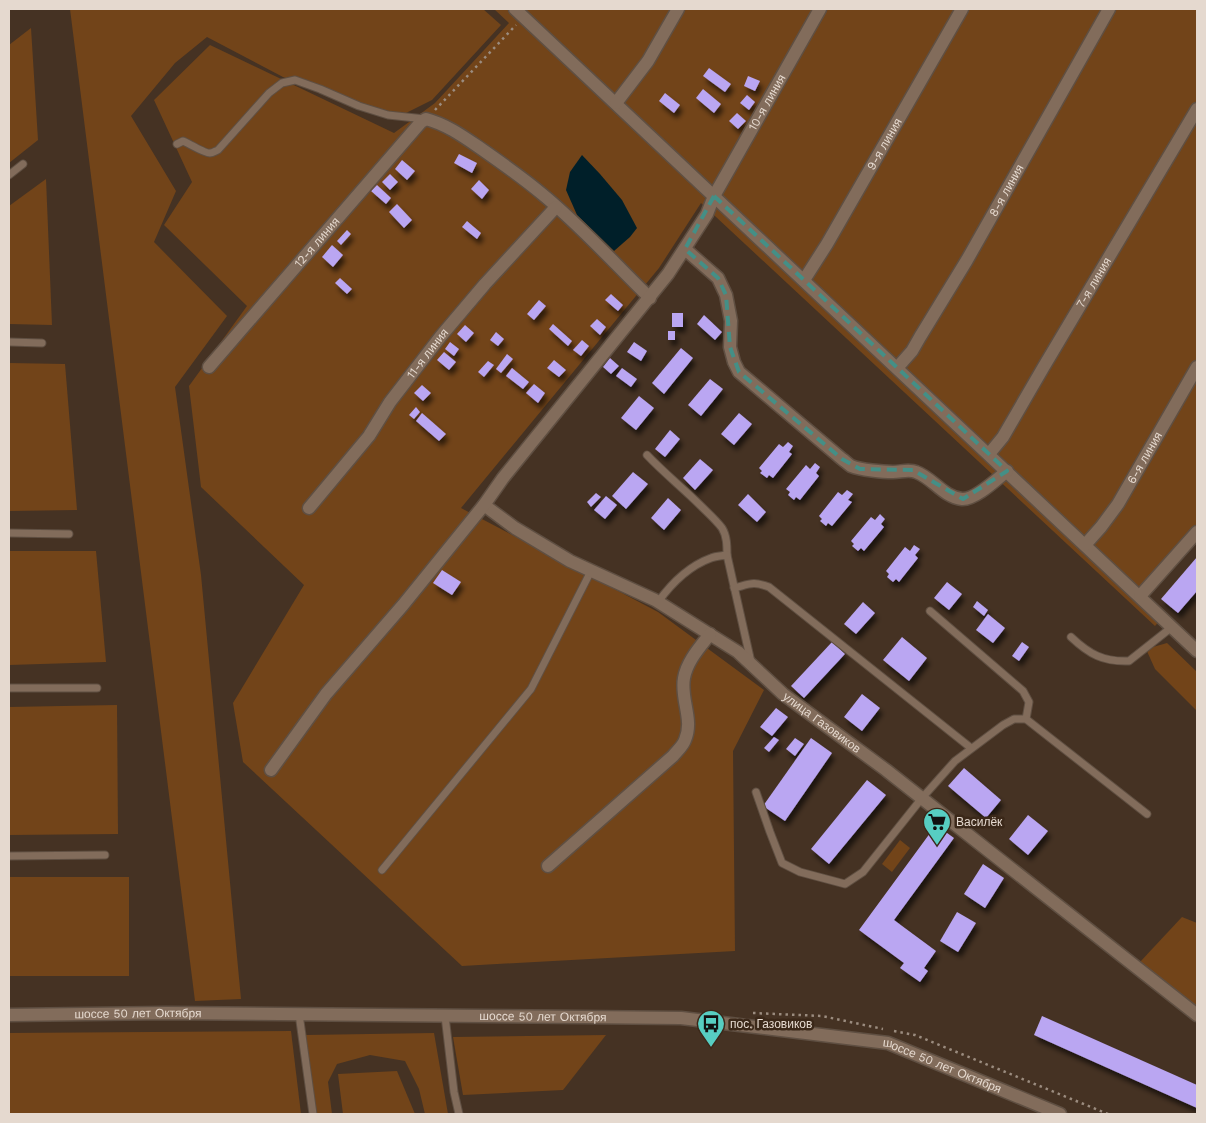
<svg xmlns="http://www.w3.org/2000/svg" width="1206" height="1123" viewBox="0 0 1206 1123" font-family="'Work Sans',sans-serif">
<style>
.green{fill:#724419}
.water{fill:#001f29}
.building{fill:#baa6f2;filter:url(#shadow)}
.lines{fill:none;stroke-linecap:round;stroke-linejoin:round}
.service-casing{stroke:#5f4f42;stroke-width:9}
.minor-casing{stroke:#5f4f42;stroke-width:15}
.tertiary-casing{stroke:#5f4f42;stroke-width:15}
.path{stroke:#9b8c7f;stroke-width:2.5;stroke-dasharray:2.5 4;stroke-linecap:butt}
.service{stroke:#826c5b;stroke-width:7}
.minor{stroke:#826c5b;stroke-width:12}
.tertiary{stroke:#826c5b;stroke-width:12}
.marked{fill:none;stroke:#448f86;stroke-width:4;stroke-dasharray:10 6;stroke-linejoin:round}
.labels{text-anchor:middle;stroke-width:5;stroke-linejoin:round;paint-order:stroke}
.street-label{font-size:12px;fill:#e5d9cf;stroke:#3b2819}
.poi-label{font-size:12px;fill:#e5d9cf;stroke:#3b2819;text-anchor:start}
</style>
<defs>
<filter id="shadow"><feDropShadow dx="3" dy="5.5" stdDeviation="2.5" flood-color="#0009"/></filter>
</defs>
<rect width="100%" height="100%" fill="#453223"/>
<g class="green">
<polygon points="70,9 483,9 501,25 432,100 402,115 341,97 283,77 207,37 175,63 131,116 176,191 154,242 227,316 175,387 201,575 241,999 195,1001"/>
<polygon points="494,9 1197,9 1197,542 1144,600 1163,617 1155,626 701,203 659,268 461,508 658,612 764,690 733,751 735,951 462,966 243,762 233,703 304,585 201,487 189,386 247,306 164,225 192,182 154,100 210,45 394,133 435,103 509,23"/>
<polygon points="31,28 38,140 9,163 9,45"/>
<polygon points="46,179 52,325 9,324 9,206"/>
<polygon points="9,363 65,364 77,510 9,511"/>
<polygon points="9,551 96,551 106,662 9,665"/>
<polygon points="1167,643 1197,672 1197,711 1155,669 1146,649"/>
<polygon points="117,705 118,834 9,835 9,707"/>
<polygon points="900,840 910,848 892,872 882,864"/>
<rect x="9" y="877" width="120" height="99"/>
<polygon points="1182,917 1197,923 1197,1009 1140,962"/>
<polygon points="291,1031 301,1114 9,1114 9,1033"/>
<polygon points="434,1033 448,1114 425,1114 419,1089 405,1061 370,1055 337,1064 328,1082 332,1114 314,1114 305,1035"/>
<polygon points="606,1035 563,1090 463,1095 453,1037"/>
<polygon points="397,1071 415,1114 343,1114 338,1074"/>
</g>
<polygon class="water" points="582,155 600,174 622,200 637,228 630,237 614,251 577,215 566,190 570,172"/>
<g class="building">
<polygon points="709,68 731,84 725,92 703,76"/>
<polygon points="748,76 760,81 755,91 744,86"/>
<polygon points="703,89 721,104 714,113 696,98"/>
<polygon points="665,93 680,105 674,113 659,101"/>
<polygon points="747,95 755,102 749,110 740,103"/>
<polygon points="737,113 746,121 738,129 729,121"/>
<polygon points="459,154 477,163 472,173 454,163"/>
<polygon points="402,160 415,171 407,180 395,169"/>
<polygon points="390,174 398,182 390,190 382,182"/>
<polygon points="479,180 489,190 482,199 471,189"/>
<polygon points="377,185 391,198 386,204 371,191"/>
<polygon points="397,204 412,220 404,228 389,212"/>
<polygon points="467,221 481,233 477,239 462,227"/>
<polygon points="347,230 351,234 341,245 337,241"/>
<polygon points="332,245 343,255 333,267 322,257"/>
<polygon points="340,278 352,289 347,294 335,283"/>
<polygon points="611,294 623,305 618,311 605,300"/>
<polygon points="539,300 546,306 534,320 527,314"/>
<rect x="672" y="313" width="11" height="14"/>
<polygon points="704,315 722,332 715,340 697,324"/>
<polygon points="597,319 606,327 600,335 590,326"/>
<polygon points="553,324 572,341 568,346 549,329"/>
<polygon points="465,325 474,333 466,342 457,334"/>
<rect x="668" y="331" width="7" height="9"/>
<polygon points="496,332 504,339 498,346 490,340"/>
<polygon points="582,340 589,346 581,356 573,350"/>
<polygon points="450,342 459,349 454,356 445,349"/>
<polygon points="634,342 647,351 641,361 627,352"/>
<polygon points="681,348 693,358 664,394 652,383"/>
<polygon points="444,352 456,362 449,370 437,360"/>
<polygon points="507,354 513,359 501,373 496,369"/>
<polygon points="610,358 619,366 611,374 603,367"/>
<polygon points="554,360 566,370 559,377 547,368"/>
<polygon points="488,361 494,365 484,377 478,372"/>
<polygon points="512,368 529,382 523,389 506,376"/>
<polygon points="622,368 637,379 631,387 616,376"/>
<polygon points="710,379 723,389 701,416 688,405"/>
<polygon points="534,384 545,393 538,403 526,393"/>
<polygon points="422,385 431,393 423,401 414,393"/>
<polygon points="639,396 654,408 636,430 621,418"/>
<polygon points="416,407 420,412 414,419 409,415"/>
<polygon points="422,413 446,434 439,441 416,421"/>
<polygon points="739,413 752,424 734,445 721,434"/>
<polygon points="670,430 680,439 665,457 655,449"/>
<polygon points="788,442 793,446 789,452 792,454 773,478 769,475 767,478 760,473 762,471 759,468 779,444 783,447"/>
<polygon points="700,459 713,470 695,490 683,478"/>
<polygon points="815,463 820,467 816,473 819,476 800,500 796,497 794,500 788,495 790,492 786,489 806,465 810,469"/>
<polygon points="633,472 648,484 626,509 612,496"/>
<polygon points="847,490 853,494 848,500 852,502 832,526 828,523 826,526 820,521 822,519 819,516 838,492 842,495"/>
<polygon points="596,493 601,497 591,507 587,502"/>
<polygon points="748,494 766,512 757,522 738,505"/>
<polygon points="606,496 617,505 605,519 594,510"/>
<polygon points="668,498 681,510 664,530 651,518"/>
<polygon points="880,514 885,519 881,524 884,527 864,551 861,548 858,551 852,546 854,544 851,541 871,517 875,520"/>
<polygon points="914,545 920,549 915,555 918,558 899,582 896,579 893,582 887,577 889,574 886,571 905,547 910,551"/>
<polygon points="1197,557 1197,591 1178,613 1161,599"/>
<polygon points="442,570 461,582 452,595 433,583"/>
<polygon points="947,582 962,594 949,610 934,598"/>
<polygon points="977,601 988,610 984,616 973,607"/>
<polygon points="863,602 875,613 856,634 844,624"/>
<polygon points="988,614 1005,628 993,643 976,630"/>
<polygon points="902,637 927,658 909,681 883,660"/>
<polygon points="832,642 845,654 804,698 791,686"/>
<polygon points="1022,642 1029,647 1019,661 1012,656"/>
<polygon points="862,694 880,708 862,731 844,717"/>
<polygon points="776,708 788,717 772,736 760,727"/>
<polygon points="774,737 779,740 769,752 764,748"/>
<polygon points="795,738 804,744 795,756 786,749"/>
<polygon points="811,738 832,753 785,821 763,806"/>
<polygon points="964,768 1001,800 986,818 948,786"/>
<polygon points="867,780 886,795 829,864 811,849"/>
<polygon points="1028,815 1048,831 1028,855 1009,839"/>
<polygon points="936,825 954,838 894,920 936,951 924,968 928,971 920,982 900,968 904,963 859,930"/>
<polygon points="983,864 1004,878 985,908 964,894"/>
<polygon points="957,912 976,923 958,952 940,941"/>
<polygon points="1042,1016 1197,1085 1197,1108 1034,1035"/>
</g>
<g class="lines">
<defs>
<g id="service">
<path d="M177,144L183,141C188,143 206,154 210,153C213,153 215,151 218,150L269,93L282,83L295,80L320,89L359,106L388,115L425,119"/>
<polyline points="9,175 23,164"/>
<polyline points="9,342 42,343"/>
<path d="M647,455C664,473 683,488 701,506C708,513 716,520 722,528C727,536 727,546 727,555L751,662"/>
<polyline points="9,533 69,534"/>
<path d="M734,588C750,584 753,581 769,587L971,748"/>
<path d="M658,602C671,584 689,566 711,558C716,556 722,556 727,555"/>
<polyline points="930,611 1023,691 1029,702 1026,719"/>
<path d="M1071,637C1089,654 1103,662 1129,661L1172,627"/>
<polyline points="9,688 97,688"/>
<polyline points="756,792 770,832 782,863 800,872 845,884 863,872 922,798 955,761 1003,725 1014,719 1026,719 1147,814"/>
<polyline points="9,856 105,855"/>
<polyline points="382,870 531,689 591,571"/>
<polyline points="299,1014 313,1114"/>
<polyline points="445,1016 454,1092 459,1114"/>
</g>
<g id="minor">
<polyline points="515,9 1197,651"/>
<polyline points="616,103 648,61 678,9"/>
<path d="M685,249L718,278L726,295L731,321L730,347L734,362L739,372L842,459C845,461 848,464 851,466C861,470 883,472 893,472C901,472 909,469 916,472C933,478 943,497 962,499C975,500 997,479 1007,471"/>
<path id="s1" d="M804,280L827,244L962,9"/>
<path id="s2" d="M209,367L421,122L426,119C448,125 464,137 483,150C503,164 523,178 542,194C580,225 614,263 650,298"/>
<path id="s3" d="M897,368L912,351L920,337L967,260L1109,9"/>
<path id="s4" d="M989,454L1003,437L1043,368L1197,109"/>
<path id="s5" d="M484,505L515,528L570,561L655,600L738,652L783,694L886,770L1197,1015"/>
<path id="s6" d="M309,508L369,436L390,402L441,336L485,284L556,207"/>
<path id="s7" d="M1085,545L1101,527L1118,504L1197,367"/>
<polyline points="1140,596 1197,532"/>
<path id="s8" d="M271,770L326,694L403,605L484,505L503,478L668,274L707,214L714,196L820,9"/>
<path d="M548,866L673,756C677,751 683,746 685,740C694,720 680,699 684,678C687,661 700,647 710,634"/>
</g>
<g id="tertiary">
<path id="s9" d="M9,1015L166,1013L681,1018L888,1043L1060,1114"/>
</g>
</defs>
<use href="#service" class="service-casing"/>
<use href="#minor" class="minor-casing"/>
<use href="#tertiary" class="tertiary-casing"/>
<g class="path">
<polyline points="435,110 516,25"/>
<polyline points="753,1013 822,1016 883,1029"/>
<polyline points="894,1031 915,1035 1108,1114"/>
</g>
<use href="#service" class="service"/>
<use href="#minor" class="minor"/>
<use href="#tertiary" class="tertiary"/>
</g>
<path class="marked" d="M714,196L804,280L1007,471L963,499L913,470L860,469L842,459L739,372L730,347L726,295L718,278L685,249Z"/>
<defs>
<symbol id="supermarket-pin" viewBox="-11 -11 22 30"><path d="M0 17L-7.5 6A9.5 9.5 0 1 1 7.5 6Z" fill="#57cec2" stroke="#3b2819"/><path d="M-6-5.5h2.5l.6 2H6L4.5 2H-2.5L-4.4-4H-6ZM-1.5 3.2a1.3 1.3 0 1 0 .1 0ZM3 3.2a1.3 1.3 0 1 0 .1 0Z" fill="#111"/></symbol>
<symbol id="bus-pin" viewBox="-11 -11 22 30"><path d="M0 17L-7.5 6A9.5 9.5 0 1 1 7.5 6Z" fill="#57cec2" stroke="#3b2819"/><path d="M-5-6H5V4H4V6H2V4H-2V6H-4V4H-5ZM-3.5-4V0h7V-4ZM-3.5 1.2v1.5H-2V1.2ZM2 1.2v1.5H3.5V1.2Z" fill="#111"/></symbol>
</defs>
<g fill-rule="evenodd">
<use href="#supermarket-pin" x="921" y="806" width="32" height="43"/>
<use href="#bus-pin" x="695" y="1008" width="32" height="43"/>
</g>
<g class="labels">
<g class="street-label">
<text dy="4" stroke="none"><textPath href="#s8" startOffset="834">10-я линия</textPath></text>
<text dy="4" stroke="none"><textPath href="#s1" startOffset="158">9-я линия</textPath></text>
<text dy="4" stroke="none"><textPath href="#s3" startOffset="209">8-я линия</textPath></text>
<text dy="4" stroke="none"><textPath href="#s2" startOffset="165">12-я линия</textPath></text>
<text dy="4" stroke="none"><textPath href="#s4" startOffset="201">7-я линия</textPath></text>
<text dy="4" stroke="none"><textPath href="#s6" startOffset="195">11-я линия</textPath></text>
<text dy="4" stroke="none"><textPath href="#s7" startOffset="106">6-я линия</textPath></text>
<text dy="4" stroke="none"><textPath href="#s5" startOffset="404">улица Газовиков</textPath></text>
<text dy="4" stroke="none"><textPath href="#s9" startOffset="129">шоссе 50 лет Октября</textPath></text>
<text dy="4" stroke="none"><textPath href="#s9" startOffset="534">шоссе 50 лет Октября</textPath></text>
<text dy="4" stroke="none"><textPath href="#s9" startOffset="939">шоссе 50 лет Октября</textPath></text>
</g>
<g class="poi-label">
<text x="956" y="826">Василёк</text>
<text x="730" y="1028">пос. Газовиков</text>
</g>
</g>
<rect width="1206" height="1123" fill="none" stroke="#e5d9cf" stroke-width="20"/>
</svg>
